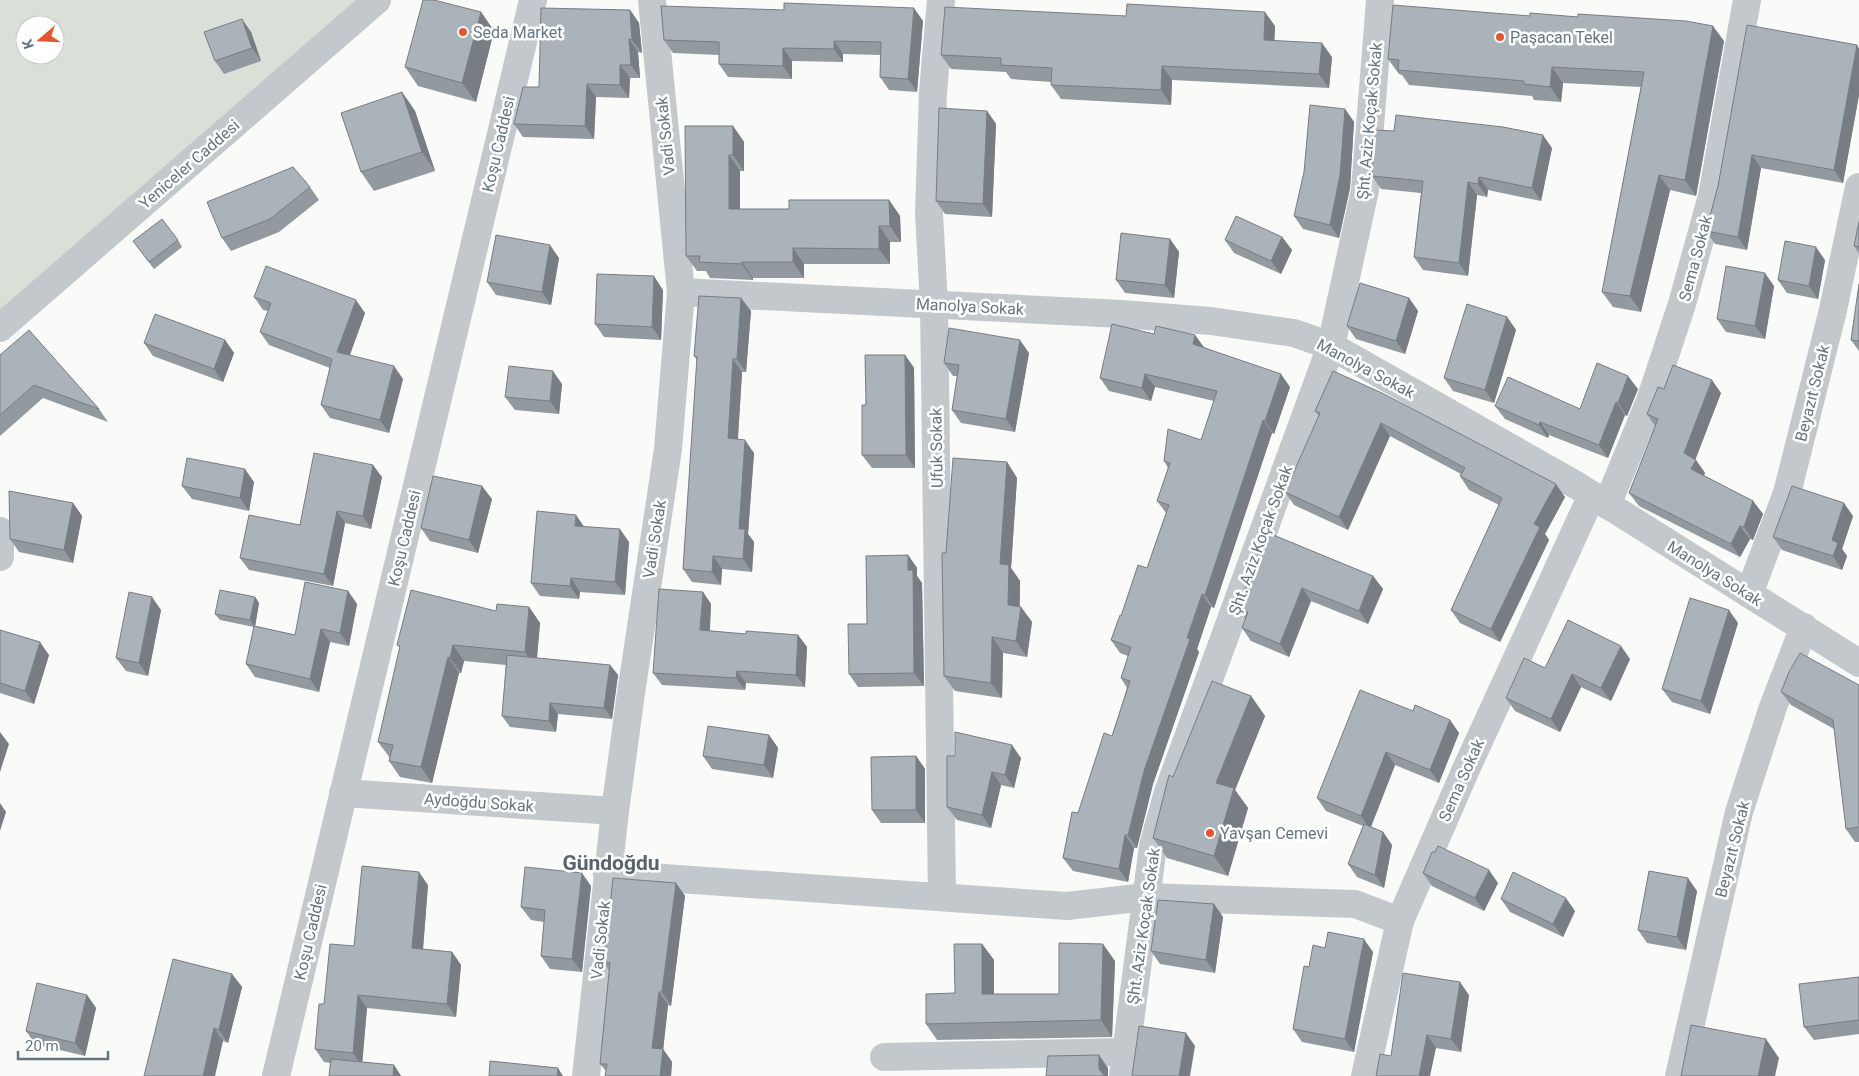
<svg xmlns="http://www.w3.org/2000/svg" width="1859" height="1076" viewBox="0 0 1859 1076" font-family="Roboto,sans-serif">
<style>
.green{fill:#dadfd7;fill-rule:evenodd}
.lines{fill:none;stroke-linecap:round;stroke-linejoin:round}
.minor{stroke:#c3c8cc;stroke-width:28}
.wall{fill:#929a9f}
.shaded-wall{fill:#777d82}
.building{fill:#aab3b9;stroke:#777d82}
.poi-dot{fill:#e4572e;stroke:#fff;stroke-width:2}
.labels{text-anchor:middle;stroke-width:5;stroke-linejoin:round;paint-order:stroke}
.poi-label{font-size:16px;fill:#657683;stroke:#fff;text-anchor:start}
.street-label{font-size:16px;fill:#657683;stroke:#fff}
.district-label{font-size:21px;font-weight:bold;fill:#57646e;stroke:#fff}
</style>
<rect width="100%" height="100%" fill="#fafaf8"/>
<path class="green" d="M0,0H377L0,328ZM25,25H55V55H25Z"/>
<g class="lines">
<g class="minor">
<polyline points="941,0 933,92 929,213 934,304 942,897"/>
<polyline points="681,292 1121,314 1211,321 1294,333 1331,346 1576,485 1859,663"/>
<polyline points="0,328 377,0"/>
<polyline points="1607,505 1650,401 1682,304 1712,196 1747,0"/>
<polyline points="0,531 0,557"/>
<polyline points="1749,594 1787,493 1833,310 1859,187"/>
<polyline points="343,793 615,811"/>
<polyline points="607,874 1067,906 1146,897 1355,904 1400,921"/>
<polyline points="884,1057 1126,1052"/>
<polyline points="276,1076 533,0"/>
<polyline points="586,1076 615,811 631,693 668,449 681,292 652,0"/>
<polyline points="1123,1076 1153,846 1168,792 1331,346 1365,190 1380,0"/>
<polyline points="1365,1076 1400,921 1467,767 1592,495"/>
<polyline points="1679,1076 1739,812 1773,707 1804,627"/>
</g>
</g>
<g class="wall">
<polygon points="630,10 639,23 642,53 638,52 640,78 630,78 629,98 596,97 594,139 523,137 514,124 539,87"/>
<polygon points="481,12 494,31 476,102 418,86 405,67"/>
<polygon points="923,21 917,92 889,90 880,77 881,55 843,54 843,62 792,61 792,79 728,77 719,64 719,55 673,53 664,40"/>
<polygon points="1275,26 1274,41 1332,57 1329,88 1172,80 1171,105 1061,99 1051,85 1051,82 1011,79 1006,72 951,69 941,55"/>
<polygon points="251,32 261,61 224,74 215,61"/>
<polygon points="1724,41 1696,196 1670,190 1641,312 1613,307 1602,292 1641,87 1563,83 1561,102 1534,100 1532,96 1409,85 1402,75 1399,74 1388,59"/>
<polygon points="1857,45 1859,49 1859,95 1843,183 1761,168 1747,250 1715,244 1706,231 1718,186"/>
<polygon points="402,92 415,111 435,171 374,191 361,172"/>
<polygon points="1345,109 1354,122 1350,188 1339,238 1303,229 1294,216"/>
<polygon points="987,111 996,124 992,217 945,214 936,201"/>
<polygon points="733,126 744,142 744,171 740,171 740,209 789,209 889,200 900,216 901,242 890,242 890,264 804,264 804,278 753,278 753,280 710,278 706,271 697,271 686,256"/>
<polygon points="1394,131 1552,148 1541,201 1488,190 1487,197 1477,195 1468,276 1423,270 1414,257 1421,193 1381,189 1372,176"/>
<polygon points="310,187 319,200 279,232 231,251 222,238"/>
<polygon points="1859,222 1859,254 1854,246"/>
<polygon points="1282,237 1292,250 1281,274 1234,253 1225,240"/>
<polygon points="1170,239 1179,252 1174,298 1125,293 1116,280"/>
<polygon points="178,240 182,247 154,269 133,241"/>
<polygon points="559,258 551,305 496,295 487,282"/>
<polygon points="1825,260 1818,299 1787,293 1778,280"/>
<polygon points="1859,284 1859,351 1851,340"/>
<polygon points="1774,286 1765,339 1726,332 1717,319"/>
<polygon points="663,290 661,340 604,337 595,324"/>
<polygon points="254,297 365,313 350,355 403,379 389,433 330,418 321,405 330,368 269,345 260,332 268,311 263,310"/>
<polygon points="741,298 751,311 746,372 742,372 738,439 754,453 748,534 754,542 752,572 722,569 721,585 692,582 683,569 697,360 694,356"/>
<polygon points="1409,298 1418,311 1405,354 1356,339 1347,326"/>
<polygon points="1507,317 1516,330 1494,403 1453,391 1444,378"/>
<polygon points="1154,334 1195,335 1204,347 1290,387 1274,434 1272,433 1214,608 1211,607 1197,649 1199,652 1153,784 1137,848 1134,848 1128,882 1073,871 1063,858 1078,813 1112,736 1127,688 1121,678 1128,656 1120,653 1111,640 1121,616 1147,568 1166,513 1157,501 1168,468 1164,461 1201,440 1214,401 1155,387 1151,401 1109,391 1100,378"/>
<polygon points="225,340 234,353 223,382 153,356 144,343"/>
<polygon points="1029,353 1015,432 961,423 952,410 957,376 953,376 944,363"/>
<polygon points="0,355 99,409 108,422 43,398 0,436"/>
<polygon points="905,355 914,368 915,468 872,468 862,455"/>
<polygon points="1333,371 1565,497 1545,534 1549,540 1500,642 1460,623 1451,610 1499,505 1469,490 1460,476 1461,474 1390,436 1348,530 1294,505 1285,492 1319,416 1315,411"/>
<polygon points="562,384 559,414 515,410 505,397"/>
<polygon points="1638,389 1627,416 1625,415 1608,458 1549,435 1548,438 1505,419 1495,406 1580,409"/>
<polygon points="1664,389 1721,393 1695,459 1705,473 1704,476 1753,501 1763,514 1753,540 1750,539 1740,557 1639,506 1629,493 1655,426 1647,414"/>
<polygon points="1007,462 1017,478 1011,568 1020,581 1020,606 1032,622 1027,657 1003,653 1002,698 955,691 944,676 946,553"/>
<polygon points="382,477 371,529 345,523 333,586 249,570 240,558 300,525"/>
<polygon points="254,482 249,511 192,499 182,486"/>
<polygon points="492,499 478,553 430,541 421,528"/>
<polygon points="73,503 82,516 73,563 19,552 10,539"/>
<polygon points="1853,516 1842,549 1847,556 1842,570 1782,550 1773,537"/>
<polygon points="584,526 629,542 625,595 580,592 579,599 540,596 531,583"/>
<polygon points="1266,532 1373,576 1383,589 1368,624 1311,601 1289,657 1251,641 1242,628 1246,619 1238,608"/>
<polygon points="908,555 917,568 917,576 922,583 924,686 858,687 849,674 867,624"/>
<polygon points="348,591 357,604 349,646 330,642 319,692 255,677 246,664 254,627 220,620 215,614 255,597 259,603 255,626 295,635"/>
<polygon points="703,592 711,604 710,631 746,634 798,635 807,647 805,687 746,683 745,690 662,685 653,673"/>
<polygon points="529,607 540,623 537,658 610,665 618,675 612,719 558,714 556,732 510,727 502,716 506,665 464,661 461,673 459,673 432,783 400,777 389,761 390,758 378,742 400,648 397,645 496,611"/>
<polygon points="161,610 148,676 126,671 116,658"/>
<polygon points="1738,623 1710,714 1672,702 1662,689"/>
<polygon points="0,630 49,655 34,704 0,693"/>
<polygon points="1630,659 1611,701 1581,687 1560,732 1515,711 1506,698 1545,668"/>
<polygon points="1859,685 1859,842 1855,842 1846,829 1834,729 1791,705 1781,692"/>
<polygon points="1251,696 1265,716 1235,790 1248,808 1228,876 1167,858 1153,838 1173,777"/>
<polygon points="1413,711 1450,720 1459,733 1439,783 1395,765 1371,827 1383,832 1392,845 1384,888 1357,877 1348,864 1363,826 1326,811 1317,798"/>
<polygon points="769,735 778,748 773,778 712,769 703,756"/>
<polygon points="916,756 925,769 925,823 881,823 872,810"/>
<polygon points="955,756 1021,758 1014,788 1001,785 991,828 957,820 947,807"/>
<polygon points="1423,873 1498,883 1484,911 1432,886"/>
<polygon points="676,883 685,896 671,1006 668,1005 663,1049 672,1062 671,1076 605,1076 606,1071 600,1064 609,971 604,962"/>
<polygon points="428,885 423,949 452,952 461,965 456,1017 367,1008 362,1062 394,1065 401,1076 329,1076 330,1063 324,1062 315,1049 354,946"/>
<polygon points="591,886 582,972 550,969 541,956 544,922 531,920 521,907"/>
<polygon points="1697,891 1686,950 1647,943 1638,930"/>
<polygon points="1501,899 1575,911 1563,937 1510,912"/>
<polygon points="1214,904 1223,917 1215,973 1160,964 1151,951"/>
<polygon points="982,944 994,960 994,994 1059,994 1115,961 1112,1037 937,1040 926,1024 955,993"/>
<polygon points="1325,948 1373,952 1354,1052 1302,1042 1293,1029 1309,967"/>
<polygon points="232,974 242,987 228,1043 223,1041 144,1076"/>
<polygon points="1859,977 1859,1034 1814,1040 1804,1027"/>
<polygon points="87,995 96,1008 85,1056 35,1044 26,1031"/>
<polygon points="1469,995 1461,1052 1436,1048 1391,1056"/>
</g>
<g class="shaded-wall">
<polygon points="914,8 923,21 917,92 908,79"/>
<polygon points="630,10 639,23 642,53 632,40"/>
<polygon points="481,12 494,31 476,102 462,83"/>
<polygon points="1265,12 1275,26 1274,54 1264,40"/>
<polygon points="242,19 251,32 261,61 252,48"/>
<polygon points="1713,26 1724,41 1696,196 1685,180"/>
<polygon points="629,39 638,52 640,78 631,65"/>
<polygon points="834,41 843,54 843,62 834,49"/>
<polygon points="1322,43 1332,57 1329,88 1319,74"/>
<polygon points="1857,45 1859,49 1859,95 1843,183 1834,170"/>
<polygon points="783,48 792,61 792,79 783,66"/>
<polygon points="620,65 630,78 629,98 620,85"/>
<polygon points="1162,66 1172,80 1171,105 1161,90"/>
<polygon points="1552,67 1563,83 1561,102 1550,87"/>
<polygon points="587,84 596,97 594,139 585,126"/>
<polygon points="402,92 415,111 435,171 422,152"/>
<polygon points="1345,109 1354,122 1350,188 1339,238 1330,225"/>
<polygon points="987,111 996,124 992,217 983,204"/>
<polygon points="733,126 744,142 744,171 733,155"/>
<polygon points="1543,135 1552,148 1541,201 1532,188"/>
<polygon points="729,155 740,171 740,224 729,209"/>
<polygon points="1752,155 1761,168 1747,250 1738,237"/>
<polygon points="1659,175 1670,190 1641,312 1630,296"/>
<polygon points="1479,177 1488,190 1487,197 1478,184"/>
<polygon points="1468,182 1477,195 1468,276 1459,263"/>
<polygon points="889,200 900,216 901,242 890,226"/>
<polygon points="879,226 890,242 890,264 879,249"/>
<polygon points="1282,237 1292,250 1281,274 1271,261"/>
<polygon points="1170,239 1179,252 1174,298 1165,285"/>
<polygon points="550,245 559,258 551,305 542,292"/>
<polygon points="1816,247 1825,260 1818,299 1809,286"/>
<polygon points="793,248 804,264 804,278 793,262"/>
<polygon points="742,262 753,278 753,280 742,264"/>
<polygon points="1765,273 1774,286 1765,339 1755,326"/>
<polygon points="654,276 663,290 661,340 652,327"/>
<polygon points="741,298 751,311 746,372 737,359"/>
<polygon points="1409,298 1418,311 1405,354 1396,341"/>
<polygon points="356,300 365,313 346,365 337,352"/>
<polygon points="1507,317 1516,330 1494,403 1485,390"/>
<polygon points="1195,335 1204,348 1193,344"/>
<polygon points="225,340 234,353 223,382 214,369"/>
<polygon points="1020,340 1029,353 1015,432 1006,419"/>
<polygon points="905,355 914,368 915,468 906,455"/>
<polygon points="733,359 742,372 737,451 728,438"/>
<polygon points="394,366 403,379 389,433 380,420"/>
<polygon points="553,371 562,384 559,414 550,401"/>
<polygon points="1145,374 1155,387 1151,401 1142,388"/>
<polygon points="1281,374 1290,387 1274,434 1265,421"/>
<polygon points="1628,376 1638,389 1627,416 1618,403"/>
<polygon points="1712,380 1721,393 1693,466 1684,453"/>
<polygon points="1616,402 1625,415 1608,458 1599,445"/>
<polygon points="1263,420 1272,433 1214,608 1205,595"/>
<polygon points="1540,422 1549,435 1548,438 1539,425"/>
<polygon points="1381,423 1390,436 1348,530 1339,517"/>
<polygon points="745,440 754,453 748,534 754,542 752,572 743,559 739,529"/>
<polygon points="1696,460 1705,473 1700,482 1691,469"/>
<polygon points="1007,462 1017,478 1011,568 1020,581 1019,620 1021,607 1032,622 1027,657 1016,641 1000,564"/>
<polygon points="373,465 382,477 371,529 363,516"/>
<polygon points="245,469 254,482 249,511 240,498"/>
<polygon points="1556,484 1565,497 1545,534 1549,540 1500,642 1491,629 1534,524"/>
<polygon points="482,486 492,499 478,553 469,540"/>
<polygon points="1753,501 1763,514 1753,540 1744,527"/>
<polygon points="73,503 82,516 73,563 64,550"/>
<polygon points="1844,503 1853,516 1842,549 1847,556 1842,570 1833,556 1832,540"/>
<polygon points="337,511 345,523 333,586 324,574"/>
<polygon points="576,515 585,528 575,526"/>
<polygon points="1740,526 1750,539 1740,557 1731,544"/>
<polygon points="620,529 629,542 625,595 615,582"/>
<polygon points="908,555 917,568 917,576 922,583 924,686 914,673"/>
<polygon points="713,556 722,569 721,585 712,572"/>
<polygon points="1373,576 1383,589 1368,624 1359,611"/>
<polygon points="571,578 580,592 579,599 570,586"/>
<polygon points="1302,588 1311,601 1289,657 1280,644"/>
<polygon points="348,591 357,604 349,646 340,633"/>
<polygon points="703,592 711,604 709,643 700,630"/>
<polygon points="1202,594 1211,607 1197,649 1199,652 1153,784 1137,848 1128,835 1144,771"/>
<polygon points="152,597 161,610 148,676 139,663"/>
<polygon points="255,597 259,603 255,627 250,620"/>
<polygon points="529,607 540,623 536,668 525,652"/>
<polygon points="1729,610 1738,623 1710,714 1701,701"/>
<polygon points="321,629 330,642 319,692 310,679"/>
<polygon points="798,635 807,647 805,687 796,675"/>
<polygon points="992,637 1003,653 1002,698 991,683"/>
<polygon points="40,642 49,655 34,704 25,691"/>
<polygon points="453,645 464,661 461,673 450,658"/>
<polygon points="1621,646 1630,659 1611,701 1601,688"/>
<polygon points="448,657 459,673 432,783 421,767"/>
<polygon points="610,665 618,675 612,719 604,708"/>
<polygon points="737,671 746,683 745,690 736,678"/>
<polygon points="1572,674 1581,687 1560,732 1551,719"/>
<polygon points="1251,696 1265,716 1235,790 1248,808 1228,876 1214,856 1216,783"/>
<polygon points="550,703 558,714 556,732 549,721"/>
<polygon points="1450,720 1459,733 1439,783 1430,770"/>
<polygon points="0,732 9,744 0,772"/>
<polygon points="769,735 778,748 773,778 764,765"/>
<polygon points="1012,745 1021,758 1014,788 1005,775"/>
<polygon points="1386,752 1395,765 1370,829 1361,816"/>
<polygon points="916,756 925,769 925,823 916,810"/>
<polygon points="992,772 1001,785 991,828 982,815"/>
<polygon points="0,803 6,812 0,831"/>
<polygon points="1383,832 1392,845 1384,888 1375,875"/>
<polygon points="1125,835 1134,848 1128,882 1119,869"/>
<polygon points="1489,870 1498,883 1484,911 1475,898"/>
<polygon points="419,872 428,885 422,961 412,948"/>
<polygon points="582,873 591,886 582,972 572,959"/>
<polygon points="1688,878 1697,891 1686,950 1677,937"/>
<polygon points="676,883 685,896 671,1006 662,992"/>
<polygon points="1566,898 1575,911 1563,937 1553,924"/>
<polygon points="1214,904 1223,917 1215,973 1206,960"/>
<polygon points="1364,939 1373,952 1354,1052 1345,1039"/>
<polygon points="982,944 994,960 994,1010 982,994"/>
<polygon points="1103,944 1115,961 1112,1037 1101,1020"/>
<polygon points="452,952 461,965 456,1017 447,1004"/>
<polygon points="232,974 242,987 228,1043 219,1030"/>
<polygon points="1460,982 1469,995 1461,1052 1451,1039"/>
<polygon points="659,992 668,1005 662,1061 652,1048"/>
<polygon points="87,995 96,1008 85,1056 75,1043"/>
<polygon points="358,995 367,1008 362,1066 353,1053"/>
<polygon points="214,1028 223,1041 215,1076 203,1076"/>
<polygon points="1186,1033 1195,1046 1190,1076 1179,1076"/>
<polygon points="1427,1035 1436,1048 1430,1076 1419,1076"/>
<polygon points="1766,1039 1779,1058 1775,1076 1758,1076"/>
<polygon points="663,1049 672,1062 671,1076 660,1076"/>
<polygon points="1099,1055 1108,1068 1108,1076 1104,1076 1099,1069"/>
<polygon points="394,1065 401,1076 393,1076"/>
<polygon points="558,1068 563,1076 557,1076"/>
</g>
<g class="building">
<polygon points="423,0 434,0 481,12 462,83 405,67"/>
<polygon points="784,3 914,8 908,79 880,77 881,42 834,41 834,49 783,48 783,66 719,64 719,42 664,40 661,6 784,10"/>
<polygon points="1127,4 1265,12 1264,40 1322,43 1319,74 1162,66 1161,90 1051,85 1052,68 1001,65 1001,58 941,55 945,7 1126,16"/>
<polygon points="1393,5 1530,16 1530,13 1578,17 1578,14 1686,21 1713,26 1685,180 1659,175 1630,296 1602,292 1644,72 1552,67 1550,87 1524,84 1524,81 1398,70 1399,60 1388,59"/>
<polygon points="541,8 630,10 632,40 629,39 631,65 620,65 620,85 587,84 585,126 514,124 523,87 539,87"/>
<polygon points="242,19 252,48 215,61 204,32"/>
<polygon points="1747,25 1857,45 1834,170 1752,155 1738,237 1706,231 1718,186"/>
<polygon points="402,92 422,152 361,172 341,113"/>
<polygon points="1310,105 1345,109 1340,175 1330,225 1294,216 1304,172"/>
<polygon points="939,108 987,111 983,204 936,201"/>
<polygon points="1396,115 1503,127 1543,135 1532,188 1479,177 1478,184 1468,182 1459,263 1414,257 1423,181 1372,176 1375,130 1394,131"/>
<polygon points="685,126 733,126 733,155 729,155 729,209 789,209 789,200 889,200 890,226 879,226 879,249 793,248 793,262 742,262 742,264 699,262 700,256 686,256"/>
<polygon points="293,167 310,187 270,219 222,238 207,202"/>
<polygon points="1236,216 1282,237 1271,261 1225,240"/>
<polygon points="162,219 178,240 149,262 133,241"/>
<polygon points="1859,222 1859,247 1854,246"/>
<polygon points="1121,233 1170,239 1165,285 1116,280"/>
<polygon points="496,235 550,245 542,292 487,282"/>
<polygon points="1785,241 1816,247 1809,286 1778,280"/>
<polygon points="266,266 356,300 337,352 394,366 380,420 321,405 332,359 260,332 271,303 254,297"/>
<polygon points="1726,266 1765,273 1755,326 1717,319"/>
<polygon points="597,274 654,276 652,327 595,324"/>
<polygon points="1360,283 1409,298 1396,341 1347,326"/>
<polygon points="1859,284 1859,341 1851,340"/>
<polygon points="699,296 741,298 737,359 733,359 728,438 745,440 739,529 745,529 743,559 713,556 712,572 683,569 697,357 694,356"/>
<polygon points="1467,304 1507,317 1485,390 1444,378"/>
<polygon points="155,314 225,340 214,369 144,343"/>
<polygon points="1112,324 1154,334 1156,326 1195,335 1193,344 1281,374 1265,421 1263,420 1205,595 1202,594 1187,638 1190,639 1144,771 1128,835 1125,835 1119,869 1063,858 1072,812 1078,813 1104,733 1112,736 1130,681 1121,678 1131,647 1111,640 1120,615 1121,616 1138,565 1147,568 1169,505 1157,501 1170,463 1164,461 1168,429 1201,440 1217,391 1145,374 1142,388 1100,378"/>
<polygon points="949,328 1020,340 1006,419 952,410 959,365 944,363"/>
<polygon points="29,330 99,409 34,385 0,415 0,355"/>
<polygon points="865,355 905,355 906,455 862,455 862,405 866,405"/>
<polygon points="1597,363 1628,376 1618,403 1616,402 1599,445 1540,422 1539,425 1495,406 1508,377 1580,409"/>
<polygon points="1673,365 1712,380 1684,453 1696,460 1691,469 1753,501 1744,527 1740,526 1731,544 1629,493 1658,419 1647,414 1658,387 1664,389"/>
<polygon points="509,366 553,371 550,401 505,397"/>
<polygon points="1333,371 1382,393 1556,484 1534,524 1540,527 1491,629 1451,610 1502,498 1460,476 1465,468 1381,423 1339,517 1285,492 1320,413 1315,411"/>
<polygon points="314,453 373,465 363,516 337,511 324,574 240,558 249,515 300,525"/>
<polygon points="187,458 245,469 240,498 182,486"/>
<polygon points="953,458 1007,462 1000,564 1009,565 1008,605 1021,607 1016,641 992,637 991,683 944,676 942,553 946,553"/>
<polygon points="433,476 482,486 469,540 421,528"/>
<polygon points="1792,486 1844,503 1832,540 1838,543 1833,556 1773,537"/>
<polygon points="9,491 73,503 64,550 10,539"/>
<polygon points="537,511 576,515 575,526 620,529 615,582 571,578 570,586 531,583"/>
<polygon points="1266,532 1373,576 1359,611 1302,588 1280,644 1242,628 1248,612 1238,608"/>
<polygon points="908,555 908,570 913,570 914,673 849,674 848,624 867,624 866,556"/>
<polygon points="305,582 348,591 340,633 321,629 310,679 246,664 254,626 295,635"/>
<polygon points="659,589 703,592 700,630 746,634 746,631 798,635 796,675 737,671 736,678 653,673"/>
<polygon points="220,590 255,597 250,620 215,614"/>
<polygon points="411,590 496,611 497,604 529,607 525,652 453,645 450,658 448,657 421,767 389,761 393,745 378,742 400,646 397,645"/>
<polygon points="129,592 152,597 139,663 116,658"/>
<polygon points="1690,598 1729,610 1701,701 1662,689"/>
<polygon points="1568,620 1621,646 1601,688 1572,674 1551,719 1506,698 1524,658 1545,668"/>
<polygon points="0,630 40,642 25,691 0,683"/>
<polygon points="1800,653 1859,685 1859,827 1846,829 1833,720 1781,692 1789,672"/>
<polygon points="507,655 610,665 604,708 550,703 549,721 502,716"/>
<polygon points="1212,681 1251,696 1216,783 1234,788 1214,856 1153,838 1169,775 1173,777"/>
<polygon points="1360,690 1413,711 1415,705 1450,720 1430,770 1386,752 1361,816 1317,798"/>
<polygon points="708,726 769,735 764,765 703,756"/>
<polygon points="955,732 1012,745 1005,775 992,772 982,815 947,807 947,756 955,756"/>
<polygon points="916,756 916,810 872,810 871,757"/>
<polygon points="1364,824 1383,832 1375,875 1348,864"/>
<polygon points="1438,846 1489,870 1475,898 1423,873 1432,852 1435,852"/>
<polygon points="362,866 419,872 412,948 452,952 447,1004 358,995 353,1053 315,1049 319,1004 324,1004 330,944 354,946"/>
<polygon points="525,867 582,873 572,959 541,956 545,910 521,907"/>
<polygon points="1649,871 1688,878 1677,937 1638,930"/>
<polygon points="1513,872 1566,898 1553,924 1501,899"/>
<polygon points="613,878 676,883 662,992 659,992 652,1048 663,1049 660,1076 605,1076 607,1064 600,1064 610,963 604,962"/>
<polygon points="1158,900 1214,904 1206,960 1151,951"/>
<polygon points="1328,932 1364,939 1345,1039 1293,1029 1304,966 1309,967 1313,945 1325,948"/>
<polygon points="1059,943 1103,944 1101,1020 926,1024 926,994 955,993 954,944 982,944 982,994 1059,994"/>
<polygon points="173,959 232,974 219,1030 214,1028 203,1076 144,1076"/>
<polygon points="1403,973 1460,982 1451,1039 1427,1035 1419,1076 1376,1076 1380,1054 1391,1056"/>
<polygon points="1859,977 1859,1020 1804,1027 1799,984"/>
<polygon points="37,983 87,995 75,1043 26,1031"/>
<polygon points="1691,1025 1766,1039 1758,1076 1681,1076"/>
<polygon points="1139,1026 1186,1033 1179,1076 1132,1076"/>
<polygon points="1099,1055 1099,1069 1104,1075 1104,1076 1046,1076 1048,1056"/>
<polygon points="331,1059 394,1065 393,1076 329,1076"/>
<polygon points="490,1061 558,1068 557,1076 489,1076"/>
</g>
<g class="poi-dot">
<circle cx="463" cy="32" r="5"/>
<circle cx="1500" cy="37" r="5"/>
<circle cx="1210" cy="833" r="5"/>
</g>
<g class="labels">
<g class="poi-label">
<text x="473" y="38">Seda Market</text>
<text x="1510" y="43">Paşacan Tekel</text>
<text x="1220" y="839">Yavşan Cemevi</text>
</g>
<g class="street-label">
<text transform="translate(1369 121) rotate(-85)" y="6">Şht. Aziz Koçak Sokak</text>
<text transform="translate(665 136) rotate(-96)" y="6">Vadi Sokak</text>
<text transform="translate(498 144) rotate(-77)" y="6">Koşu Caddesi</text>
<text transform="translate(189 164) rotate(-41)" y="6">Yeniceler Caddesi</text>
<text transform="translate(1695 258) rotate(-75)" y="6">Sema Sokak</text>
<text transform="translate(970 306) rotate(3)" y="6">Manolya Sokak</text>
<text transform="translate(1366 368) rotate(28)" y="6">Manolya Sokak</text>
<text transform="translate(1812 393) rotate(-76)" y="6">Beyazıt Sokak</text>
<text transform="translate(936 448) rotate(-91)" y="6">Ufuk Sokak</text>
<text transform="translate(404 538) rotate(-77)" y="6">Koşu Caddesi</text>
<text transform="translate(654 539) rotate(-81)" y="6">Vadi Sokak</text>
<text transform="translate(1260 540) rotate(-70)" y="6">Şht. Aziz Koçak Sokak</text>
<text transform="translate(1715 573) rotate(32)" y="6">Manolya Sokak</text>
<text transform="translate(1461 780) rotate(-66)" y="6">Sema Sokak</text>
<text transform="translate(479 802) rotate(4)" y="6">Aydoğdu Sokak</text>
<text transform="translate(1732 849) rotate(-76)" y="6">Beyazıt Sokak</text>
<text transform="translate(1143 926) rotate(-82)" y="6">Şht. Aziz Koçak Sokak</text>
<text transform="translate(310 932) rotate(-77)" y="6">Koşu Caddesi</text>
<text transform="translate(600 940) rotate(-84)" y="6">Vadi Sokak</text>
</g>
<g class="district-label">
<text x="611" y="870">Gündoğdu</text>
</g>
</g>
<g transform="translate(40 40) rotate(251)"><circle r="24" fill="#ffffff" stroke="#c1c8cd"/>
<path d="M0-4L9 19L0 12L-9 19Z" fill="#e4572e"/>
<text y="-8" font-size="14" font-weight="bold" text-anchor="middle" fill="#657683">K</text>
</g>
<path d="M18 1051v8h90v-8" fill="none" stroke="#657683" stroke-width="2.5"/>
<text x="25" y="1051" font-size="15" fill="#657683" stroke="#ffffff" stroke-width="4" paint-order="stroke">20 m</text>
</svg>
